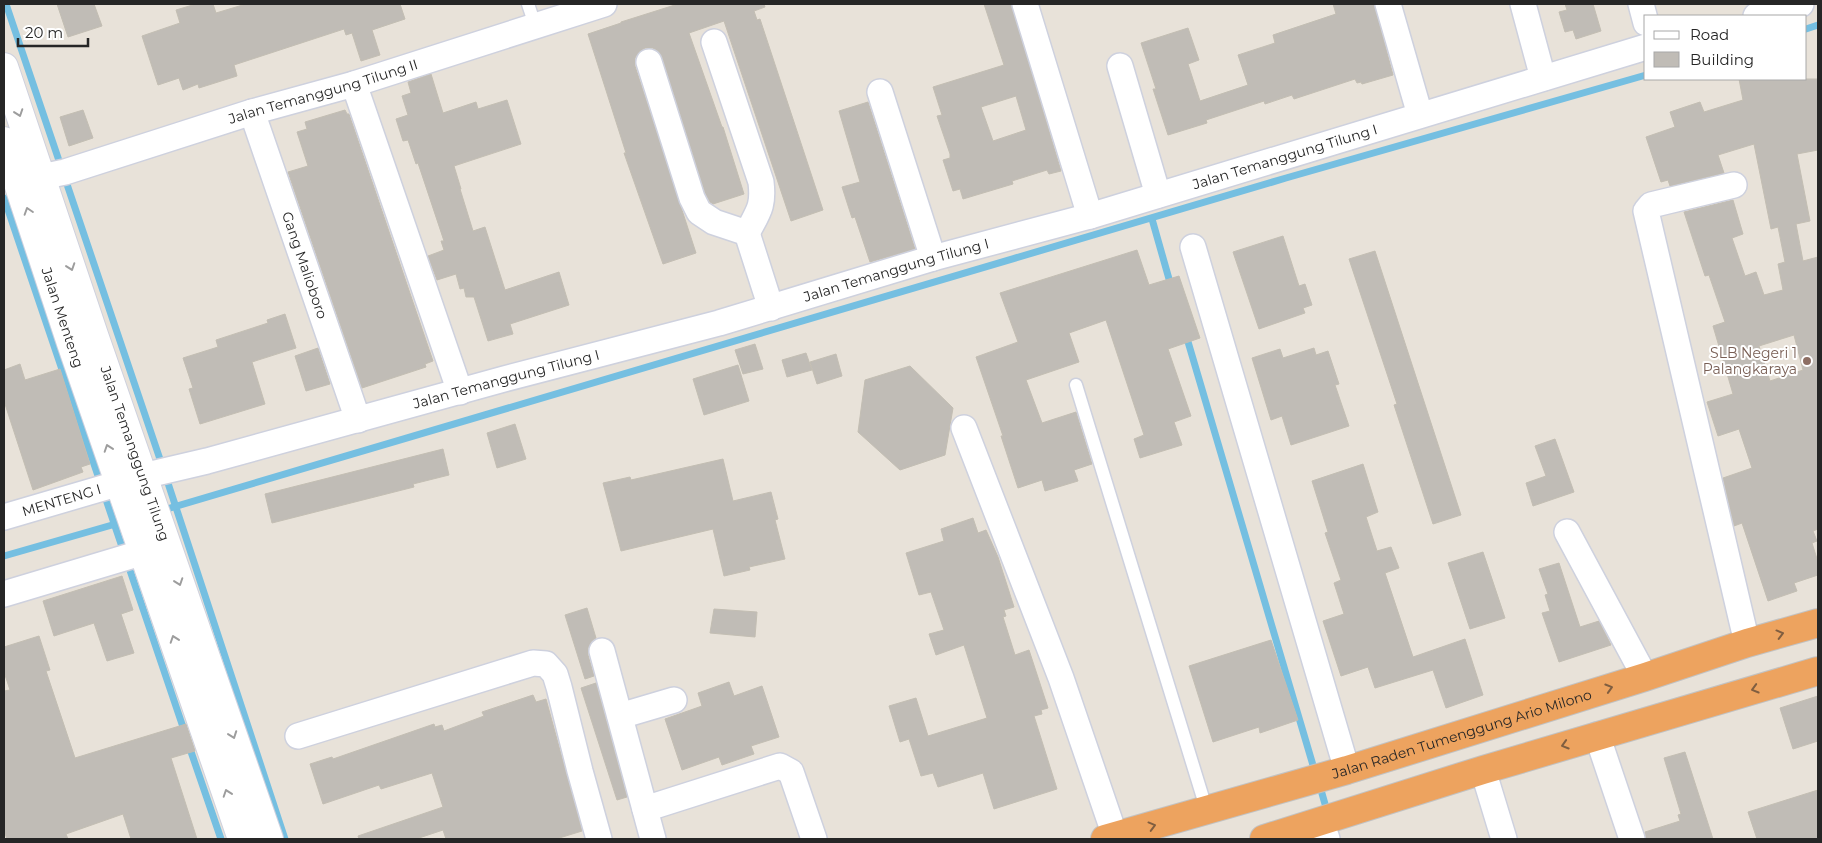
<svg xmlns="http://www.w3.org/2000/svg" width="1822" height="843" viewBox="0 0 1822 843" font-family="Montserrat,sans-serif">
<style>
.lines{fill:none;stroke-linecap:round;stroke-linejoin:round}
.stream{stroke:#75bfe1;stroke-width:7}
.building{fill:#c0bcb6;stroke:#c3beb3;fill-rule:evenodd}
.lane-casing{stroke:#ced1de;stroke-width:15}
.street-casing{stroke:#ced1de;stroke-width:28}
.secondary-casing{stroke:#ced1de;stroke-width:30}
.highway-casing{stroke:#c2c2c2;stroke-width:30}
.lane{stroke:#fff;stroke-width:12}
.street{stroke:#fff;stroke-width:25}
.secondary{stroke:#fff;stroke-width:28}
.highway{stroke:#eda35f;stroke-width:28}
.oneway{stroke:#9d9d9d}
.oneway2{stroke:#805e40}
.education-dot{fill:#8d6e63;stroke:#fff;stroke-width:2}
.labels{text-anchor:middle;stroke-width:4;stroke-linejoin:round;paint-order:stroke}
.street-label{font-size:14px;fill:#262626;stroke:#fff}
.education-label{font-size:14px;fill:#785e54;stroke:#fff;text-anchor:end}
</style>
<rect width="100%" height="100%" fill="#e8e2d9"/>
<g class="lines">
<g class="stream">
<polyline points="6,4 164,471 285,839"/>
<polyline points="1806,29 1818,25"/>
<polyline points="4,198 185,733"/>
<polyline points="1152,219 1171,286"/>
<polyline points="1186,335 1315,772"/>
<polyline points="160,511 1286,178 1646,75"/>
<polyline points="4,556 126,521"/>
<polyline points="188,743 221,839"/>
<polyline points="1319,783 1325,804"/>
</g>
</g>
<g class="building">
<polygon points="57,4 94,4 102,26 68,37"/>
<polygon points="196,4 213,4 216,13 246,4 400,4 405,19 372,30 380,55 361,61 352,33 346,35 344,29 234,65 237,76 199,88 198,84 183,90 179,78 158,85 142,36 180,23 176,10"/>
<polygon points="678,4 764,4 765,7 754,11 757,20 760,19 823,210 791,221 724,21 689,33 722,127 723,127 744,194 713,204 710,202 705,193 662,57 659,52 653,48 645,48 639,52 635,58 635,66 696,253 663,264 624,153 626,153 588,34 621,23 621,22"/>
<path d="M984,4H1011L1061,171L1049,174L1047,170L1012,181L1013,184L963,199L960,189L953,191L943,160L950,158V154L937,116L942,115L933,87L1004,65ZM1016,96L1026,130L993,141L981,107Z"/>
<polygon points="1333,4 1374,4 1393,75 1362,84 1361,82 1357,83 1355,79 1294,99 1292,95 1265,104 1264,101 1206,120 1207,123 1168,135 1153,89 1156,89 1141,43 1188,28 1199,60 1188,64 1200,101 1248,85 1238,55 1275,43 1273,35 1336,14"/>
<polygon points="1565,4 1593,4 1601,31 1576,39 1573,30 1565,32 1559,12 1567,10"/>
<polygon points="431,74 443,113 476,102 478,109 507,100 521,144 454,166 461,189 460,189 473,231 485,227 505,290 559,272 569,305 510,324 513,334 488,341 474,297 466,297 464,288 460,289 456,274 437,280 428,256 444,250 441,241 444,241 418,163 416,164 408,140 403,141 396,119 408,115 402,96 411,93 408,82"/>
<path d="M1739,79H1818V150L1797,154L1810,221L1796,224L1803,261L1818,257V529L1813,531L1817,541L1812,543L1818,562V575L1794,583L1797,591L1768,601L1742,523L1734,526L1723,478L1752,468L1739,429L1718,436L1707,402L1733,394L1713,326L1725,322L1709,275L1705,276L1684,212L1733,200L1743,234L1732,238L1745,276L1756,272L1764,295L1783,290L1778,264L1785,262L1778,227L1771,229L1754,144L1718,155L1724,173L1670,186L1668,180L1661,182L1646,137L1675,127L1670,112L1700,102L1704,112L1743,100ZM1794,335L1803,370L1770,381L1759,346Z"/>
<polygon points="868,102 915,249 870,262 855,217 852,218 842,187 860,182 839,111"/>
<polygon points="83,110 93,138 69,146 60,117"/>
<polygon points="345,110 347,114 349,114 433,361 425,364 426,367 362,388 288,172 308,166 297,132 307,129 305,122"/>
<polygon points="1283,236 1299,286 1305,284 1312,305 1303,308 1305,313 1259,329 1233,252"/>
<polygon points="1137,250 1149,285 1179,276 1200,338 1168,349 1191,416 1174,422 1182,445 1140,458 1134,439 1144,435 1106,320 1069,333 1079,362 1026,380 1042,423 1076,412 1092,464 1074,470 1078,481 1045,491 1042,480 1018,488 1001,436 1003,436 976,357 1018,342 1000,293"/>
<polygon points="1375,251 1461,515 1433,524 1394,405 1397,404 1349,259"/>
<polygon points="285,314 296,348 252,362 265,404 200,424 189,389 193,388 183,358 218,347 216,340 268,323 267,320"/>
<polygon points="755,344 763,369 743,374 735,350"/>
<polygon points="318,348 330,384 306,391 295,356"/>
<polygon points="1314,348 1316,355 1328,351 1339,384 1335,385 1349,426 1291,445 1282,416 1271,420 1252,358 1280,349 1283,358"/>
<polygon points="806,353 812,370 787,377 782,360"/>
<polygon points="836,354 842,376 817,384 810,362"/>
<polygon points="20,364 25,380 60,369 90,464 81,467 83,472 33,490 4,401 4,370"/>
<polygon points="738,365 749,401 704,415 693,379"/>
<polygon points="910,366 953,408 945,455 900,470 858,432 865,380"/>
<polygon points="515,424 526,459 497,468 487,433"/>
<polygon points="1555,439 1574,492 1533,506 1526,483 1546,476 1535,446"/>
<polygon points="443,449 449,475 413,484 414,487 272,523 265,494"/>
<polygon points="723,459 733,501 771,492 778,519 775,520 785,559 749,567 750,570 724,576 713,529 621,551 603,483 630,477 631,480"/>
<polygon points="1363,464 1378,512 1366,517 1377,551 1391,547 1399,568 1385,573 1413,657 1465,639 1483,695 1446,708 1433,670 1375,688 1368,667 1341,676 1323,621 1344,614 1334,583 1341,580 1325,533 1328,532 1312,481"/>
<polygon points="973,518 978,533 986,530 998,557 1014,607 1004,610 1006,616 1003,617 1015,655 1029,650 1048,708 1041,710 1042,714 1034,716 1057,789 994,809 983,773 938,787 933,773 921,776 909,739 900,742 889,706 916,698 928,736 987,718 964,645 936,655 929,634 944,630 931,592 919,595 906,553 944,541 941,529"/>
<polygon points="1483,552 1505,618 1470,629 1448,563"/>
<polygon points="1559,563 1580,627 1599,621 1611,645 1559,662 1542,613 1550,611 1545,595 1548,594 1539,569"/>
<polygon points="122,576 133,610 121,614 134,653 107,661 94,623 54,636 43,601"/>
<polygon points="587,608 596,638 592,641 588,648 588,655 594,676 585,679 565,615"/>
<polygon points="714,609 757,612 755,637 710,633"/>
<polygon points="39,636 50,670 46,671 75,758 186,724 195,751 171,758 197,839 131,839 123,814 66,834 68,839 7,839 4,831 4,691 10,690 4,672 4,647"/>
<polygon points="1271,640 1298,720 1260,733 1259,727 1213,742 1189,666"/>
<polygon points="729,682 734,696 762,686 779,737 751,746 754,754 722,765 719,757 682,770 665,719 702,706 698,693"/>
<polygon points="596,683 627,797 617,800 581,688"/>
<polygon points="533,695 536,702 546,699 582,831 556,839 446,839 443,830 416,839 359,839 358,836 443,807 432,773 381,789 379,785 323,804 310,764 332,757 333,759 434,724 435,727 442,725 444,731 484,716 482,712"/>
<polygon points="1818,696 1818,741 1793,749 1780,708"/>
<polygon points="1685,752 1713,839 1646,839 1645,832 1680,821 1678,815 1681,814 1664,758"/>
<polygon points="1818,790 1818,839 1757,839 1748,812"/>
</g>
<g class="lines">
<defs>
<g id="lane">
<polyline points="528,4 535,25"/>
<polyline points="1076,385 1207,811"/>
</g>
<g id="street">
<polyline points="1025,4 1090,216"/>
<polyline points="1388,4 1420,115"/>
<polyline points="1523,4 1543,78"/>
<polyline points="1641,4 1646,23"/>
<polyline points="1756,16 1801,4"/>
<path d="M649,62L692,198L699,212L714,222L747,233C758,212 764,207 761,182L714,42"/>
<polyline points="1120,66 1158,195"/>
<polyline points="354,84 460,392"/>
<polyline points="880,92 933,258"/>
<path id="s1" d="M252,112L358,420"/>
<path id="s2" d="M41,177L65,172L252,112L354,84L604,4"/>
<polyline points="1734,185 1651,205 1646,211 1747,643"/>
<polyline points="747,233 771,308"/>
<polyline points="1193,247 1347,770"/>
<polyline points="964,428 1061,678 1115,836"/>
<path id="s3" d="M143,476L207,461L504,379L719,323L933,258L1090,216L1646,47"/>
<path id="s4" d="M4,517L120,483"/>
<polyline points="1567,532 1645,677"/>
<polyline points="4,594 144,552"/>
<polyline points="602,651 653,839"/>
<polyline points="620,716 674,700"/>
<polyline points="1597,735 1632,839"/>
<polyline points="298,736 533,663 546,664 555,674 559,687 580,771 599,839"/>
<polyline points="1483,770 1504,839"/>
<polyline points="645,809 780,766 791,772 814,839"/>
<polyline points="1321,821 1327,839"/>
</g>
<g id="secondary">
<path id="s5" d="M4,67L94,335L269,839"/>
<path id="s6" d="M4,141L71,343L242,839"/>
</g>
<g id="highway">
<path id="s7" d="M1105,839L1347,770L1645,677L1747,643L1818,623"/>
<polyline points="1264,839 1483,770 1818,671"/>
</g>
</defs>
<use href="#lane" class="lane-casing"/>
<use href="#street" class="street-casing"/>
<use href="#secondary" class="secondary-casing"/>
<use href="#highway" class="highway-casing"/>
<use href="#lane" class="lane"/>
<use href="#street" class="street"/>
<use href="#secondary" class="secondary"/>
<use href="#highway" class="highway"/>
</g>
<defs><path id="oneway-chevron" d="M-2-3.5L2.5 0L-2 3.5" fill="none" stroke-width="1.6" stroke-linecap="round" stroke-linejoin="round" transform="scale(1.25)"/></defs>
<g class="oneway">
<use href="#oneway-chevron" transform="translate(19 113) rotate(71)"/>
<use href="#oneway-chevron" transform="translate(28 211) rotate(-108)"/>
<use href="#oneway-chevron" transform="translate(71 267) rotate(71)"/>
<use href="#oneway-chevron" transform="translate(108 448) rotate(-109)"/>
<use href="#oneway-chevron" transform="translate(179 582) rotate(71)"/>
<use href="#oneway-chevron" transform="translate(174 639) rotate(-109)"/>
<use href="#oneway-chevron" transform="translate(233 735) rotate(70)"/>
<use href="#oneway-chevron" transform="translate(227 793) rotate(-109)"/>
</g>
<g class="oneway2">
<use href="#oneway-chevron" transform="translate(1780 634) rotate(-15)"/>
<use href="#oneway-chevron" transform="translate(1609 688) rotate(-17)"/>
<use href="#oneway-chevron" transform="translate(1755 689) rotate(164)"/>
<use href="#oneway-chevron" transform="translate(1565 745) rotate(163)"/>
<use href="#oneway-chevron" transform="translate(1152 826) rotate(-15)"/>
</g>
<circle class="education-dot" cx="1807" cy="361" r="5"/>
<g class="labels">
<g class="street-label">
<text dy="5" stroke="none"><textPath href="#s2" startOffset="295">Jalan Temanggung Tilung II</textPath></text>
<text dy="5" stroke="none"><textPath href="#s3" startOffset="1186">Jalan Temanggung Tilung I</textPath></text>
<text dy="5" stroke="none"><textPath href="#s1" startOffset="162">Gang Malioboro</textPath></text>
<text dy="5" stroke="none"><textPath href="#s3" startOffset="781">Jalan Temanggung Tilung I</textPath></text>
<text dy="5" stroke="none"><textPath href="#s6" startOffset="186">Jalan Menteng</textPath></text>
<text dy="5" stroke="none"><textPath href="#s3" startOffset="376">Jalan Temanggung Tilung I</textPath></text>
<text dy="5" stroke="none"><textPath href="#s5" startOffset="408">Jalan Temanggung Tilung</textPath></text>
<text dy="5" stroke="none"><textPath href="#s4" startOffset="60">MENTENG I</textPath></text>
<text dy="5" stroke="none"><textPath href="#s7" startOffset="372">Jalan Raden Tumenggung Ario Milono</textPath></text>
</g>
<g class="education-label">
<text x="1797" y="358">SLB Negeri 1<tspan x="1797" dy="16">Palangkaraya</tspan></text>
</g>
</g>
<rect width="1822" height="843" fill="none" stroke="#262626" stroke-width="10"/>
<rect x="1644" y="15" width="162" height="65" fill="#ffffff" stroke="#a8a8a8"/>
<rect x="1654" y="31" width="25" height="8" fill="#ffffff" stroke="#a8a8a8"/>
<text x="1690" y="40" font-size="15" fill="#262626">Road</text>
<rect x="1654" y="52" width="25" height="15" fill="#c0bcb6" stroke="#a8a8a8"/>
<text x="1690" y="65" font-size="15" fill="#262626">Building</text>
<path d="M18 38v8h70v-8" fill="none" stroke="#262626" stroke-width="2.5"/>
<text x="25" y="38" font-size="15" fill="#262626" stroke="#ffffff" stroke-width="4" paint-order="stroke">20 m</text>
</svg>
